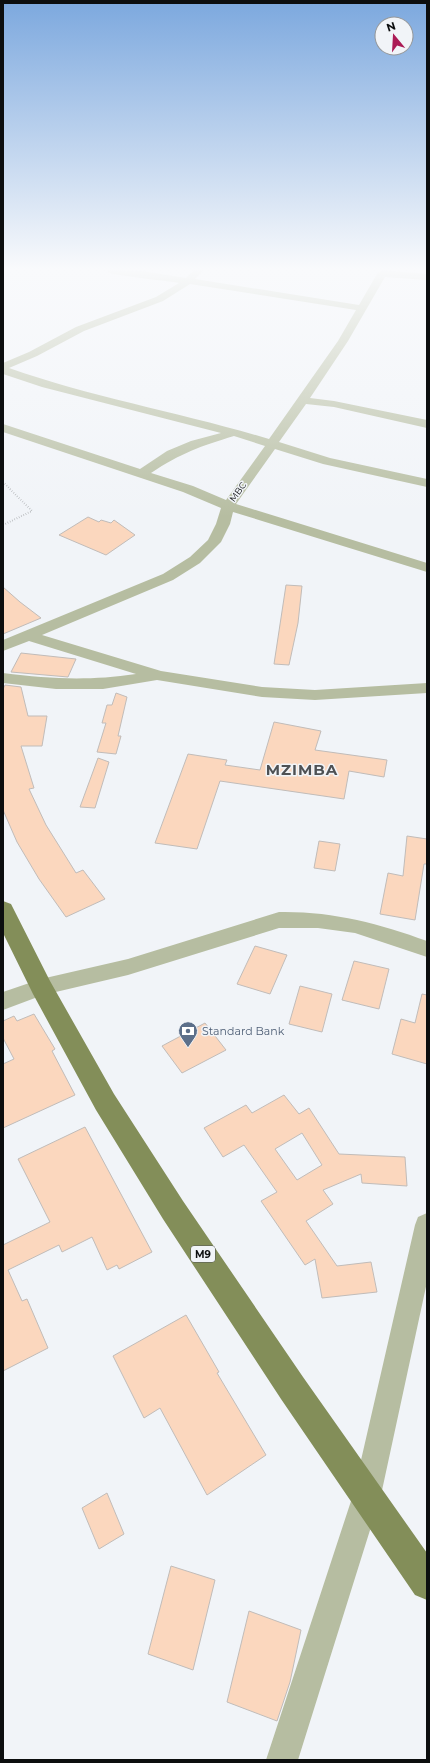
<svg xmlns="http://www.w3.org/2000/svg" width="430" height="1763" viewBox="0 0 430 1763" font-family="Montserrat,sans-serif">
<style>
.building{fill:#fbd7be;stroke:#c1bcb9;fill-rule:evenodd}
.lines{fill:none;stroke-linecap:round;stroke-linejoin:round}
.path{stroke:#a0a3a6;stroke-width:2;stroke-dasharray:0.5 2;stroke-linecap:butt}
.street{fill:#b6bda1;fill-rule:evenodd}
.primary{fill:#838e59;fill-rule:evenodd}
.labels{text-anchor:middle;stroke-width:3;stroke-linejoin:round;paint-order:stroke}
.far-street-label{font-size:9px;fill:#0c0e0f;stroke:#f1f4f8}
.shield{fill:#f1f4f8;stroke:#515355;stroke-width:1}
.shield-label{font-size:10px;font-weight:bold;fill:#0c0e0f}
.service-label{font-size:11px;fill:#4e5e75;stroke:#f1f4f8;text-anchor:start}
.district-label{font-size:15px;font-weight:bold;letter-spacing:1px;fill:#4e5154;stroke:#f1f4f8}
</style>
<rect width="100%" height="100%" fill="#f1f4f8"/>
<g class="building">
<polygon points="88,517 99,522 101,520 111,523 114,520 135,535 106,555 59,535"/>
<polygon points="286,585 302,586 298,623 289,665 274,664"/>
<polygon points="3,587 20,602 41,618 3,634"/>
<polygon points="21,653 76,659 68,677 11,672"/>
<polygon points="5,685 21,687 28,716 47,716 42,746 21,746 34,788 29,789 46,825 76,873 83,870 105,899 66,917 39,879 17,842 3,810 3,689"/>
<polygon points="116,693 127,697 118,736 121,736 116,754 97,752 106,723 102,723 107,705 112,705"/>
<polygon points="274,722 321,731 315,750 387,760 384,777 349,771 344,799 220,781 197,849 155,843 188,754 227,760 225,765 260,770"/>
<polygon points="98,758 109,762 95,808 80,807"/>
<polygon points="407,836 427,839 427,864 424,864 415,920 380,914 388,873 403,876"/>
<polygon points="319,841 340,844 335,871 314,868"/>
<polygon points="255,946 287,955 270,994 237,984"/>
<polygon points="354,961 389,969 379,1009 342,1000"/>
<polygon points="300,986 332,994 322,1032 289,1024"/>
<polygon points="422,994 427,995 427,1064 392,1054 401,1019 415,1023"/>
<polygon points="34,1014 55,1049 52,1051 75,1095 3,1128 3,1064 14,1059 3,1038 3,1021 14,1016 17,1021"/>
<polygon points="205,1023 226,1050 182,1073 162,1046"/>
<path d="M284,1095L299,1114L309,1108L339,1154L405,1157L407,1186L362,1183L361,1174L323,1190L333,1204L306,1221L337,1266L371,1262L377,1292L322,1298L315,1259L305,1265L261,1201L277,1192L244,1145L223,1157L204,1128L246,1105L252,1113ZM302,1133L322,1165L297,1180L275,1149Z"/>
<polygon points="85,1127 152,1252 119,1269 117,1265 107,1270 92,1237 62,1252 59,1245 8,1270 22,1301 27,1299 48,1348 3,1371 3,1245 50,1222 18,1159"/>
<polygon points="186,1315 219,1372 217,1373 266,1455 207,1495 160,1408 144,1418 113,1356"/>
<polygon points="107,1493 124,1534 99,1549 82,1508"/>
<polygon points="171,1566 215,1580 193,1670 148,1654"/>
<polygon points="249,1611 301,1630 290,1682 277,1721 227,1702"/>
</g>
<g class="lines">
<polyline class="path" points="3,482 32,511 3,525"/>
<g class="street">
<path d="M110,270L142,271L186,278L194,270H204L195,279L359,305L377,274L382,270L427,274V280L385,277L348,341L310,398L334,401L427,420V428L334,407L306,404L279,442L330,458L427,479V487L323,464L275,449L236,504L427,563V572L233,512L230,524L221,542L200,563L173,580L42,635L161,671L262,687L315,690L427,683V693L315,700L262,697L157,680L103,689H56L3,683V673C51,679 88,681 136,674L29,641L3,651V640L163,574L190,557L208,540L216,524L221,508L183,492L3,432V424L140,469L167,451L191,441L221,433L42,387L3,374V363L29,352L76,327L156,297L179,283C169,281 110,275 107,272ZM190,284L356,310L338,341L269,439C183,413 94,398 9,368L37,356L84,331L163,301ZM234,436L265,446L226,500L193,486L151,473C181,453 201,446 234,436Z"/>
<path d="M279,912C331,911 378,923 427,941V957L355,933L318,928H279L128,975L43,995L3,1010V992L41,979L128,959Z"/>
<polygon points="427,1213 427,1282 381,1495 298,1760 266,1760 353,1495 415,1225 418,1217"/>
</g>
<polygon class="primary" points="3,901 11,904 50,981 114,1094 183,1201 303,1377 427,1553 427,1600 415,1595 281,1399 163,1219 96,1110 33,994 3,933"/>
</g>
<linearGradient id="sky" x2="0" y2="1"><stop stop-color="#7ca8de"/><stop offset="0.52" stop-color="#f9fafc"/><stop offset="1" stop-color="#f9fafc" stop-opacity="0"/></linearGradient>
<rect width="430" height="517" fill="url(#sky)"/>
<defs>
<symbol id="bank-pin" viewBox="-11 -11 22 30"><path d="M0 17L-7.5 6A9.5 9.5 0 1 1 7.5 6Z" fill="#5c6f8a" stroke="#f1f4f8"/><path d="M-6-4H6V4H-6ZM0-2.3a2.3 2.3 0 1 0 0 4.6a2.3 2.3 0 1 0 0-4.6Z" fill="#fff"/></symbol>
</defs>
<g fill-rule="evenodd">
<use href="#bank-pin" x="177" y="1020" width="22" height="30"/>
</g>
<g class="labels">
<g class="far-street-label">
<text transform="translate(238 492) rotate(-54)" y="3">MBC</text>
</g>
<rect class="shield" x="191" y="1246" width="24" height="16" rx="3"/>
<g class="shield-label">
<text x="203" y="1258">M9</text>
</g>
<g class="service-label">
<text x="202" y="1035">Standard Bank</text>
</g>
<g class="district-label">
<text x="302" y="775">MZIMBA</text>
</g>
</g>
<rect width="430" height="1763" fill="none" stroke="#0c0e0f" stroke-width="8"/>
<g transform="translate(394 36) rotate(342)"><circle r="19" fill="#f1f4f8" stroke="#95989b"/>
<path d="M0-3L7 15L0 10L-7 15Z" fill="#ab1b56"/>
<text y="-6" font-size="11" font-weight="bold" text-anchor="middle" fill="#0c0e0f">N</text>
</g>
</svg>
